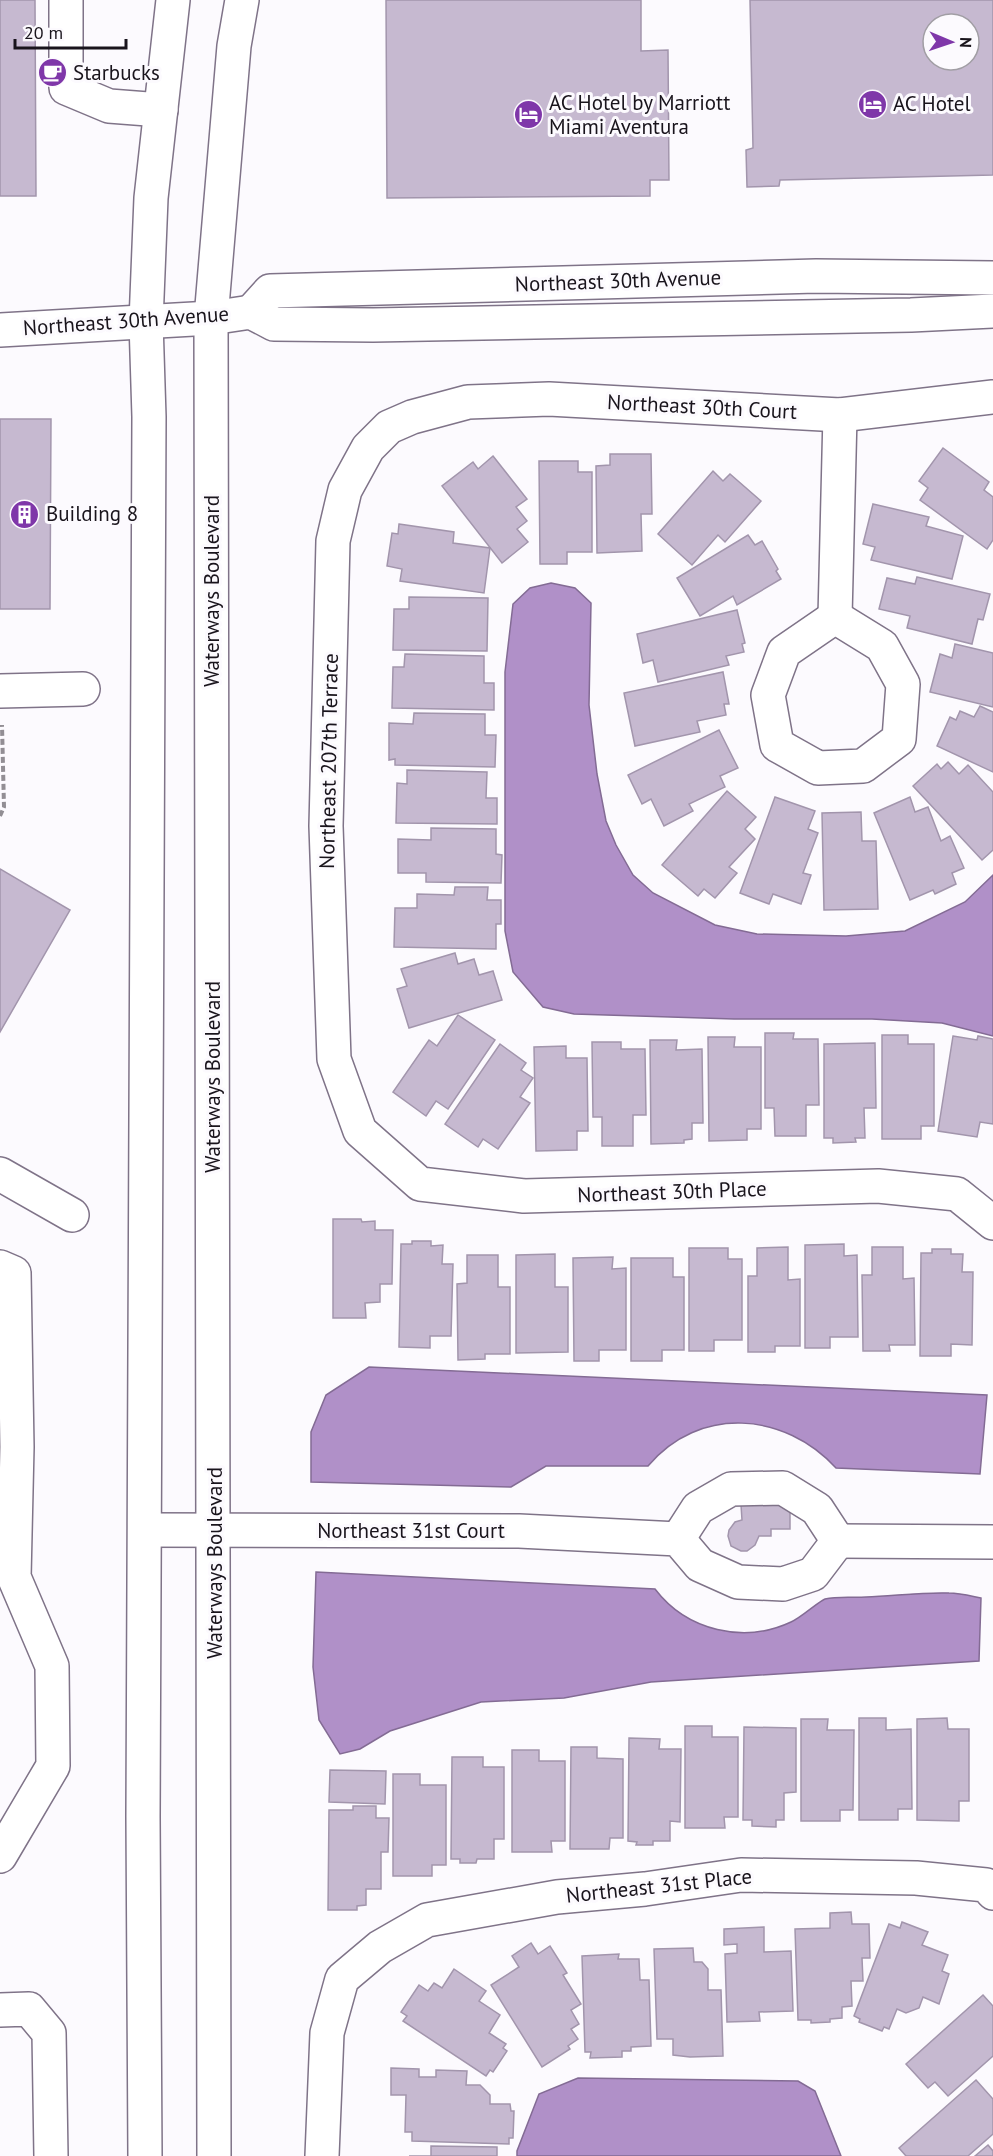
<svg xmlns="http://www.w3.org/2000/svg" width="993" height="2156" viewBox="0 0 993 2156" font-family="'PT Sans',sans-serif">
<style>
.water{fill:#b090c8;stroke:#836b94;stroke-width:1.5}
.building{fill:#c6b9d0;stroke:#a295ac;stroke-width:1.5;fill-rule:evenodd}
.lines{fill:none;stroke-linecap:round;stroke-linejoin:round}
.minor-casing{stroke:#7f7388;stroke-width:36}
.path{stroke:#928e94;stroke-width:4;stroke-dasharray:6 3;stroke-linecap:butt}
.minor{stroke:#fff;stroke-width:33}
.labels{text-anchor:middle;stroke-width:6;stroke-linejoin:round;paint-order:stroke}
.poi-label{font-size:21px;fill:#19141c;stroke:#fcfafe;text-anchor:start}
.street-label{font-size:21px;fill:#19141c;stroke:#fcfafe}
</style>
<rect width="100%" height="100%" fill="#fcfafe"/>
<g class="water">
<polygon points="551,583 575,588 591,603 589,705 597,774 606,821 616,845 633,875 653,893 715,925 757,934 846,936 905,931 965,902 993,875 993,1036 942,1023 872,1019 734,1019 574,1014 543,1007 513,972 505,931 505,672 513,604 530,588"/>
<path d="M369,1367L987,1395L980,1474L836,1468C785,1412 699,1405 648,1466H546L511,1487L311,1482V1432L326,1395Z"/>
<path d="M316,1572L655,1589C687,1631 744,1644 791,1622C801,1618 819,1601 825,1599C838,1596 853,1598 866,1597C894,1596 922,1592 949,1593C960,1593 971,1596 981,1598L979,1661L651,1682L564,1698L481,1702L390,1731L360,1749L340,1754L319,1720L313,1667Z"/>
<polygon points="578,2078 798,2081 815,2091 841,2156 517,2156 517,2151 539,2094"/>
</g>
<g class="building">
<polygon points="0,0 35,0 36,196 0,196"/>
<polygon points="386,0 641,0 641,51 668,50 669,180 650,180 650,196 387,198"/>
<path d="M750,0H993V175L780,180L779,186L747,187L746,150L753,148ZM933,24H969V60H933Z"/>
<polygon points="0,419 51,419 50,609 0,609"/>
<polygon points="943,448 989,482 984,490 993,497 993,540 987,549 920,500 928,488 919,481"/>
<polygon points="610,454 651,454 652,514 641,514 642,551 597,553 596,466 610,465"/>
<polygon points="493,456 527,499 516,507 527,521 517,529 528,542 502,563 442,486 473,462 478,469"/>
<polygon points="539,461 578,461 578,472 592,472 592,552 567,552 567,564 540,564"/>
<polygon points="713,471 723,481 730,474 761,501 725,542 718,535 692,565 658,534"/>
<polygon points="873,504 929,517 926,526 963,536 952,579 871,560 875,547 863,544"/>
<polygon points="399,524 454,532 453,543 490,548 484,593 400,581 402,569 387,566 392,533 398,534"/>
<polygon points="748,535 755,545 762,541 778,569 776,571 781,579 737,605 733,596 700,616 677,578"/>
<polygon points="917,577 990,594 983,620 978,619 972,644 907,628 910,616 879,609 887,578 915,584"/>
<polygon points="409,597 488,598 487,651 393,650 394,609 409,609"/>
<polygon points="737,610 745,643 742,644 744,652 726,656 729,665 658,682 653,660 643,663 637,634"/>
<polygon points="955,644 993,653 993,707 930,692 940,654 952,658"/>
<polygon points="405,654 484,656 484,683 494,683 494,710 392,708 393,667 404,667"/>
<polygon points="723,672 729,704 724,704 726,715 697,721 700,732 635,746 624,693"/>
<polygon points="980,706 993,712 993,772 937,746 950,717 956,720 960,711 974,717"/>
<polygon points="414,713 485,714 485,735 496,735 495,767 395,765 395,759 389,760 389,723 413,724"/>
<polygon points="719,730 738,768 720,776 725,787 689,804 693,811 664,826 651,799 642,804 628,775"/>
<polygon points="948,762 959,774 968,765 993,792 993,850 982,860 913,786 937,764 941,769"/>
<polygon points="407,770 487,772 486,798 497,798 497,824 396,823 397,783 407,784"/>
<polygon points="727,791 756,817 745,829 755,839 729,867 737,873 715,898 704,889 698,896 662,865"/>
<polygon points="775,797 815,811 808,829 818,833 803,873 811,875 801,904 773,894 769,904 740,893"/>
<polygon points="910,797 915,812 928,807 941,841 950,836 964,868 952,873 956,884 935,894 933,890 910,900 874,813"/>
<polygon points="861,812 862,841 876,841 878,909 824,910 822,813"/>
<polygon points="431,828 496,829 496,854 502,855 501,883 426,882 426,873 398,873 398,839 431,840"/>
<polygon points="0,869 70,910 0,1032"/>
<polygon points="455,887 488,887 487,900 501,900 501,924 496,924 496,949 394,947 395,908 417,908 417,894 454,895"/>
<polygon points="455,953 458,964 474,959 479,975 493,971 502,1000 409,1028 397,989 407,986 401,969"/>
<polygon points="458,1015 495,1040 448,1109 436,1101 426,1116 393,1092 429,1040 437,1046"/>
<polygon points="765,1033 794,1033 793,1039 818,1039 819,1105 806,1105 806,1136 775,1136 774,1108 765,1108"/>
<polygon points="882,1035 908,1035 908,1044 934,1044 934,1126 921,1126 921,1139 882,1139"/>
<polygon points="953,1036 977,1040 978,1036 993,1039 993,1124 980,1122 977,1137 938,1131"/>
<polygon points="708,1037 735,1037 734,1047 761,1047 761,1129 747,1129 747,1140 709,1141"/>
<polygon points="650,1040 677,1040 676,1050 702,1049 703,1123 692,1123 692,1139 684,1140 684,1143 651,1144"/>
<polygon points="592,1042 621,1042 621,1049 645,1049 646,1115 633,1115 633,1146 602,1146 602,1117 593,1117"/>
<polygon points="875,1043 876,1108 864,1108 865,1138 855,1138 856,1142 833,1143 833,1138 824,1138 824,1044"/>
<polygon points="500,1044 526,1063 521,1070 533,1078 520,1097 530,1103 498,1149 483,1139 478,1147 445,1124"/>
<polygon points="566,1046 566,1058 587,1058 588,1131 577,1131 577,1150 536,1151 534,1047"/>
<polygon points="333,1219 361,1219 362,1222 375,1221 375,1230 393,1230 392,1284 380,1284 380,1302 365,1303 366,1318 333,1318"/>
<polygon points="412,1241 431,1241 431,1246 443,1245 442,1264 453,1264 451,1336 430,1336 430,1348 399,1347 401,1244 412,1244"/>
<polygon points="844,1244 844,1256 857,1255 858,1337 830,1337 830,1348 805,1348 805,1245"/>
<polygon points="788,1247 788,1280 800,1279 800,1346 775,1346 775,1352 748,1352 748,1276 757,1276 757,1248"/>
<polygon points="872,1247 903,1247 903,1279 914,1278 915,1345 889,1345 890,1351 863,1351 862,1275 872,1275"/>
<polygon points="689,1248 728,1248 728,1259 742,1259 742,1340 714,1340 714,1351 689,1351"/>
<polygon points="932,1249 951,1249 951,1254 963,1254 962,1272 973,1272 972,1345 951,1344 951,1356 920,1356 921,1253 932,1253"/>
<polygon points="555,1254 555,1287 568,1287 568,1352 516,1353 516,1255"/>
<polygon points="467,1255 498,1255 498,1287 510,1287 510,1354 485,1354 485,1359 458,1360 457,1284 467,1283"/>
<polygon points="613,1257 612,1269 626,1268 626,1350 599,1350 599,1361 574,1361 573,1258"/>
<polygon points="631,1258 673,1258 673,1277 684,1277 684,1350 662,1350 662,1361 631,1361"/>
<polygon points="790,1500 790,1529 771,1529 771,1536 759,1536 755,1545 747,1551 741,1551 731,1546 728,1536 729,1530 735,1522 742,1520 741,1505"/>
<polygon points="859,1718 886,1718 886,1730 911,1729 912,1809 898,1809 898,1820 859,1820"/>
<polygon points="947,1718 948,1729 969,1729 969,1801 959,1801 959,1821 917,1820 917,1719"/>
<polygon points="801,1719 828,1719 827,1730 854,1730 853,1810 840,1810 840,1821 801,1821"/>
<polygon points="685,1726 712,1726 712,1737 738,1737 738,1817 724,1817 725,1828 685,1828"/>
<polygon points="744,1727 796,1728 796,1792 784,1793 784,1820 776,1820 776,1827 752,1826 752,1820 743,1820"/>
<polygon points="629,1738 660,1739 659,1749 681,1749 680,1822 670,1821 670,1841 653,1841 653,1845 636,1845 637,1842 628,1841"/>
<polygon points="571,1747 597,1747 597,1758 623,1759 623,1838 610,1838 609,1849 570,1849"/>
<polygon points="512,1750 539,1750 539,1761 565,1761 565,1841 551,1841 552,1852 512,1852"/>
<polygon points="452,1757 483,1757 483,1767 504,1767 504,1839 494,1839 494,1859 477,1859 476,1863 460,1863 460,1859 451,1859"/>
<polygon points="330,1770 386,1771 385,1804 329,1802"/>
<polygon points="393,1774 420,1774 420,1785 446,1785 446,1865 432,1865 432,1876 393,1876"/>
<polygon points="353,1806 376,1806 376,1818 389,1818 388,1852 381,1852 381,1889 366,1889 366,1905 357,1906 357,1910 328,1910 329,1810 353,1810"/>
<polygon points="851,1912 852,1924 869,1924 870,1958 862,1958 863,1981 851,1981 852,2006 842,2007 842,2018 830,2019 830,2022 811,2023 811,2020 798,2020 795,1929 830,1928 830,1913"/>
<polygon points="902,1922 928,1932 922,1945 948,1955 942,1971 949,1974 939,2004 923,1997 919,2008 906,2013 897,2009 889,2029 884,2027 882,2031 859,2022 860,2019 854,2016 889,1924 900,1928"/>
<polygon points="764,1927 764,1952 791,1951 793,2011 759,2012 760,2021 727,2022 725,1954 737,1953 737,1944 724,1945 724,1929"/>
<polygon points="531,1943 538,1954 550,1946 567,1973 563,1975 581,2004 571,2010 579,2024 571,2029 578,2039 568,2046 570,2049 542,2067 491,1985 519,1967 512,1956"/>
<polygon points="693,1948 694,1962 702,1962 708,1969 708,1990 721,1990 723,2056 690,2057 673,2055 673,2039 657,2039 654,1949"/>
<polygon points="619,1954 618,1959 639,1959 640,1980 649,1980 651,2046 631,2047 631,2051 622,2051 622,2057 590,2058 591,2052 585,2052 582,1956"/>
<polygon points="454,1969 486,1991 479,2001 500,2015 489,2033 506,2044 503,2048 507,2051 493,2072 490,2070 486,2076 403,2021 407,2016 401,2012 419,1985 428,1991 434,1983 442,1988"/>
<polygon points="983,1995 993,2006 993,2056 948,2096 935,2082 928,2088 906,2064"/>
<polygon points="391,2068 419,2069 419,2077 436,2077 436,2070 467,2071 466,2085 480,2085 490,2095 490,2104 510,2104 511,2111 514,2111 513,2138 509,2138 509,2144 412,2141 412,2132 405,2132 406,2095 391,2095"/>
<polygon points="976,2080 993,2099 993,2134 968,2156 906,2156 899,2148"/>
<polygon points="988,2145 993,2151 993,2156 975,2156"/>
<polygon points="431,2146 497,2147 497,2156 409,2156 431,2156"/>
</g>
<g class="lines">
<defs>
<g id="minor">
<polyline points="66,0 66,88 109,106 161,110"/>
<polyline points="251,312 270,291 816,276 993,278"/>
<polyline points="0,330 211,318 251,312 274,324 373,325 911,315 993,311"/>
<polyline points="993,397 840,415 549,399 468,402 412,417 389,427 368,448 345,490 333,541 326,826 334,1059 360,1131 420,1184 524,1196 878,1186 957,1194 993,1223"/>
<polygon points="835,617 882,646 903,684 899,739 863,766 818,768 777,745 768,695 784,652"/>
<polyline points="835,617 840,415"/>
<polyline points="0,691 83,689"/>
<polyline points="0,1174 72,1215"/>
<polyline points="0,1267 14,1273 17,1447 14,1577 52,1666 53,1766 0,1856"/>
<polyline points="145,1530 519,1531 678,1539 700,1565 738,1582 783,1584 813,1574 838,1541"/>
<polyline points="678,1539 698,1508 731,1489 783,1488 817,1509 838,1541"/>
<polyline points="838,1541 993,1542"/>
<polyline points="0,2010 29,2009 49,2033 51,2156"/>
<polyline points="145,2156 143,1817 149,417 146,322 151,198 173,0"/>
<polyline points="214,2156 211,318 234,46 242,0"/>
<polyline points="322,2156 327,2033 342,1979 380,1947 427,1920 557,1897 645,1889 741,1875 916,1878 986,1885 993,1893"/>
</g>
</defs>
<use href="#minor" class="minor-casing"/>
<polyline class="path" points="0,816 4,807 2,725"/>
<use href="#minor" class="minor"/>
</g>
<defs>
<symbol id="cafe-disc" viewBox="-11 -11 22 22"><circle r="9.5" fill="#7f37a9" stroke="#fcfafe"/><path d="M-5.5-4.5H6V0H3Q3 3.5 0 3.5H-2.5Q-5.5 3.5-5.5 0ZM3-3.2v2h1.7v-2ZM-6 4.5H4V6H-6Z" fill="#fff"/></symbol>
<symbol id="hotel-disc" viewBox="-11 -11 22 22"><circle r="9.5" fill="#7f37a9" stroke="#fcfafe"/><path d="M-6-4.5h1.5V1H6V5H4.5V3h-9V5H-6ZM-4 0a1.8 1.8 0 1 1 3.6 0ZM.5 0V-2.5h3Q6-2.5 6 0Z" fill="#fff"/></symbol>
<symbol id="building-disc" viewBox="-11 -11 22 22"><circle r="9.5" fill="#7f37a9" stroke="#fcfafe"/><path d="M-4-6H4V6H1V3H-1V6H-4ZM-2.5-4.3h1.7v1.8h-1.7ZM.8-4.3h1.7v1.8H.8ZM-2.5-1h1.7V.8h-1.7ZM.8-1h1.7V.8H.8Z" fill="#fff"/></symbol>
</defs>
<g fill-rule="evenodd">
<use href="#cafe-disc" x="36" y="56" width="33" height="33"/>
<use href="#hotel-disc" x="856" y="88" width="33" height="33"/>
<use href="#hotel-disc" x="512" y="98" width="33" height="33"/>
<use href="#building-disc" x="8" y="498" width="33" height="33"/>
</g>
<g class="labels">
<g class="poi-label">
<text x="73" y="80">Starbucks</text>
<text x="549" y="110">AC Hotel by Marriott<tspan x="549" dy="24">Miami Aventura</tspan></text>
<text x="893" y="111">AC Hotel</text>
<text x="46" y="521">Building 8</text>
</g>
<g class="street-label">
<text transform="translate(618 281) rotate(-2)" y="7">Northeast 30th Avenue</text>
<text transform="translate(126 321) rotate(-4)" y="7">Northeast 30th Avenue</text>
<text transform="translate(702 407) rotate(3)" y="7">Northeast 30th Court</text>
<text transform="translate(212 591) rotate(-90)" y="7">Waterways Boulevard</text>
<text transform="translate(329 761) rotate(-89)" y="7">Northeast 207th Terrace</text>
<text transform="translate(213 1077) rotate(-90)" y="7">Waterways Boulevard</text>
<text transform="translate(672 1192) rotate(-2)" y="7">Northeast 30th Place</text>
<text x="411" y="1538">Northeast 31st Court</text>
<text transform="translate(215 1563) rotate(-90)" y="7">Waterways Boulevard</text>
<text transform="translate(659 1886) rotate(-6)" y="7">Northeast 31st Place</text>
</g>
</g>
<g transform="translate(951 42) rotate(92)"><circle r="28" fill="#fcfafe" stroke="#a19ea4" stroke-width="1.5"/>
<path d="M0-4.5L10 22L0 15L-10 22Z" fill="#7f37a9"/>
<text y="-9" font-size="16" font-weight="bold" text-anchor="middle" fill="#19141c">N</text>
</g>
<path d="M15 39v9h111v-9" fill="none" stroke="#19141c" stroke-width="3"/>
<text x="24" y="39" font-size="18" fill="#19141c" stroke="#fcfafe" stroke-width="4.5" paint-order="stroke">20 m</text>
</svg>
